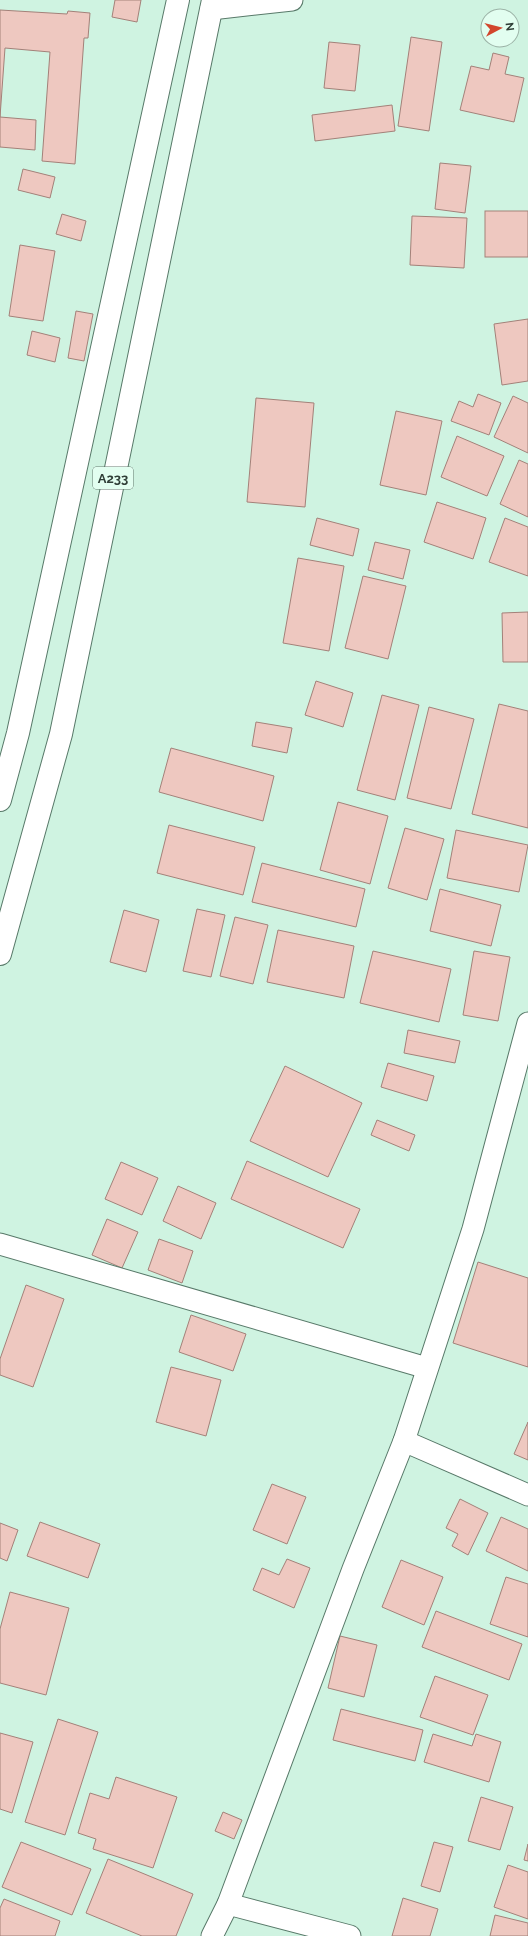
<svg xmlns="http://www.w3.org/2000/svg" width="528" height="1936" viewBox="0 0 528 1936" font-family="Raleway,sans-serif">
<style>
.building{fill:#eec8c0;stroke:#a38179}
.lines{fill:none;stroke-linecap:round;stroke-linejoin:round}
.street-casing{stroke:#587969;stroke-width:23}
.highway-casing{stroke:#587969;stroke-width:24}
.street{stroke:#fff;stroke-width:21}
.highway{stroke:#fff;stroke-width:22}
.labels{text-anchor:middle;stroke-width:4;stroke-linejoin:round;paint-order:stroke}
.shield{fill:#e2fef0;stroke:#65786f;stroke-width:1}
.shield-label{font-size:13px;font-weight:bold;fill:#303f38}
</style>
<rect width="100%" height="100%" fill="#cff3e1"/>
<g class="building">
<polygon points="115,0 141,0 137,22 112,17"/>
<polygon points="0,10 67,14 68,11 90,13 88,38 84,38 75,164 42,161 50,52 5,48 0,117 36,120 35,150 0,147"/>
<polygon points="411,37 442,42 429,131 398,126"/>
<polygon points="329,42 360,45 355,91 324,88"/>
<polygon points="493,53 509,57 505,74 524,78 514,122 460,110 471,66 489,70"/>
<polygon points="392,105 395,131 315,141 312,115"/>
<polygon points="440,163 471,166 465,213 435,209"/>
<polygon points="23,169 55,177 50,198 18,190"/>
<rect x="485" y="211" width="43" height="46"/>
<polygon points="62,214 86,221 81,241 56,234"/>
<polygon points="412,216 467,218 464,268 410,265"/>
<polygon points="20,245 55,251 43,321 9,316"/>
<polygon points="76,311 93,314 84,361 68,358"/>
<polygon points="528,319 528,381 502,385 494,324"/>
<polygon points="32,331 60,338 55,362 27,355"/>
<polygon points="478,394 501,403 489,435 451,421 459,401 473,407"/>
<polygon points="513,396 528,403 528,453 494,437"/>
<polygon points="256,398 314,403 305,507 247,502"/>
<polygon points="396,411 442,421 426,495 380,485"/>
<polygon points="457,436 504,456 487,496 441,477"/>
<polygon points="519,460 528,464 528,517 500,504"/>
<polygon points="437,502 486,518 473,559 424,542"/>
<polygon points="317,518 359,529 353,556 310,545"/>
<polygon points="505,518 528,527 528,576 489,562"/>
<polygon points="375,542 410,550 403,579 368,570"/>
<polygon points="298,558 344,566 329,651 283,643"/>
<polygon points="363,576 406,586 388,659 345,648"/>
<polygon points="528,612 528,662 503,662 502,613"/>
<polygon points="316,681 353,693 343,727 305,715"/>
<polygon points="382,695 419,705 395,800 357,790"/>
<polygon points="499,704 528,711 528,828 472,814"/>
<polygon points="429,707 474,719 451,809 407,798"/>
<polygon points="256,722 292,728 287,753 252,746"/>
<polygon points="171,748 274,776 263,821 159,792"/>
<polygon points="338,802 388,816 370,884 320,870"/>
<polygon points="169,825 255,847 243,895 157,873"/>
<polygon points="405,828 444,839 427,900 388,888"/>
<polygon points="456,830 528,845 519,892 447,878"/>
<polygon points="262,863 365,889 356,927 252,902"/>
<polygon points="440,889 501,905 491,946 430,931"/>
<polygon points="197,909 225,915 211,977 183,971"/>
<polygon points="124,910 159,920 146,972 110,962"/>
<polygon points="235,917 268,925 253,984 220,976"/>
<polygon points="278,930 354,946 344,998 267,982"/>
<polygon points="373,951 451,969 439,1022 360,1003"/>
<polygon points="474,951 510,957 498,1021 463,1015"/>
<polygon points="408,1030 460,1041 455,1063 404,1053"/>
<polygon points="388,1063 434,1076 427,1101 381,1087"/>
<polygon points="285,1066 362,1103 328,1177 250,1141"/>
<polygon points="377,1120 415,1135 409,1151 371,1135"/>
<polygon points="247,1161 360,1209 343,1248 231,1199"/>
<polygon points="121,1162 158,1178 142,1215 105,1199"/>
<polygon points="178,1186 216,1203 201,1239 163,1221"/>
<polygon points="107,1219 138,1232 122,1268 92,1255"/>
<polygon points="159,1239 193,1251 182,1283 148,1270"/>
<polygon points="478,1262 528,1278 528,1367 453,1343"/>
<polygon points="26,1285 64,1299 33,1387 0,1375 0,1359"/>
<polygon points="191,1315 246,1334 233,1371 179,1352"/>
<polygon points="171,1367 221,1380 206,1436 156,1422"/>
<polygon points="528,1422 528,1460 514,1454"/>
<polygon points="272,1484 306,1497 287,1544 253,1530"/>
<polygon points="460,1499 488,1513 468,1555 452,1546 458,1534 446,1528"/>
<polygon points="501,1517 528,1529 528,1571 486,1551"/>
<polygon points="40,1522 100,1544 88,1578 27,1556"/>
<polygon points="0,1523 18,1530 7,1561 0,1558"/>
<polygon points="287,1559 310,1568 294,1608 253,1590 262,1568 279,1575"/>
<polygon points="401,1560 443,1577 424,1625 382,1607"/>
<polygon points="506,1577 528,1584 528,1637 490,1624"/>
<polygon points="10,1592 69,1608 46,1695 0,1683 0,1629"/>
<polygon points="436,1611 522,1644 509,1680 422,1647"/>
<polygon points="340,1636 377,1645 364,1697 328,1688"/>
<polygon points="435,1676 488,1695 473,1735 420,1717"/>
<polygon points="341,1709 423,1730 415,1761 333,1740"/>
<polygon points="58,1719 98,1732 65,1835 25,1822"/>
<polygon points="0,1733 33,1742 12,1813 0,1809"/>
<polygon points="433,1734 472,1746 476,1734 501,1742 489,1782 424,1762"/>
<polygon points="116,1777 177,1797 153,1868 93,1849 96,1839 78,1833 90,1793 109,1799"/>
<polygon points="481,1797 513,1807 500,1850 468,1841"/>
<polygon points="223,1812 242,1820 234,1839 215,1831"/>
<polygon points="21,1842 91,1869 72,1915 2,1887"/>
<polygon points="434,1842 453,1847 440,1892 421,1886"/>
<polygon points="528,1844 528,1861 524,1860"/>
<polygon points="108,1859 193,1894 176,1936 142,1936 86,1913"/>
<polygon points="508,1865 528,1872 528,1919 494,1907"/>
<polygon points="403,1898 438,1909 430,1936 392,1936"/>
<polygon points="4,1899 60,1921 55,1936 0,1936 0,1908"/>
<polygon points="495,1915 528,1923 528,1936 490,1936"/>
</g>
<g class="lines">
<defs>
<g id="street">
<polyline points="211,9 292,0"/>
<polyline points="0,1244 427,1368"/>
<polyline points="404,1441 528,1495"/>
<polyline points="228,1904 350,1936"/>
<polyline points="212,1936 228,1904 353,1569 404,1441 473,1229 528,1023"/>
</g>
<g id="highway">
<polyline points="0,800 18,733 178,0"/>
<polyline points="0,954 61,734 213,0"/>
</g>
</defs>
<use href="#street" class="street-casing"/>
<use href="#highway" class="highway-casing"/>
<use href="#street" class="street"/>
<use href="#highway" class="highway"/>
</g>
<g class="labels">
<rect class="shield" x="93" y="467" width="40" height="22" rx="3"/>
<g class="shield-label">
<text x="113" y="483">A233</text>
</g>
</g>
<g transform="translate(500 28) rotate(83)"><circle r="19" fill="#e2fef0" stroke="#9bb2a6"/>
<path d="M0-3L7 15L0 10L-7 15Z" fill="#d2462d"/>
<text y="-6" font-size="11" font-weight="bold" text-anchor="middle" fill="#303f38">N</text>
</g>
</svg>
